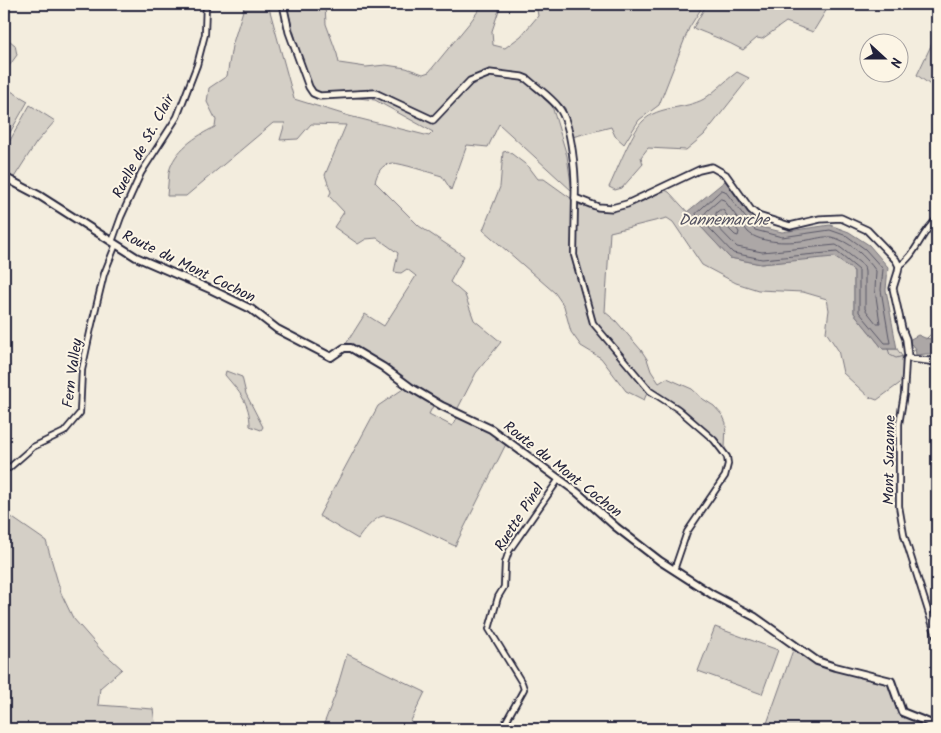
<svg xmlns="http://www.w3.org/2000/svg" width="941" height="733" viewBox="0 0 941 733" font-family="Kalam,sans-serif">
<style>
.green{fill:#d4cfc6;stroke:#7b7880}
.water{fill:#aca7a6;stroke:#75727b}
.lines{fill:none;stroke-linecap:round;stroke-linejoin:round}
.shore{stroke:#595766;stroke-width:1}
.stream{stroke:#75727b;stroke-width:1}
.minor-casing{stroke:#22223b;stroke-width:8}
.tertiary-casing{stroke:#22223b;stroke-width:9}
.secondary-casing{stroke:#22223b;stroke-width:10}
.minor{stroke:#fcf5e5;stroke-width:4.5}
.tertiary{stroke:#fcf5e5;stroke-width:5.5}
.secondary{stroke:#fcf5e5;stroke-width:6}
.labels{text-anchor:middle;stroke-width:4;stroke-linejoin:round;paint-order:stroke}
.street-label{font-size:15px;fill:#22223b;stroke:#fcf5e5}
.water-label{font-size:16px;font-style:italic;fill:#525160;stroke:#fcf5e5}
</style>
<rect width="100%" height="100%" fill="#f3edde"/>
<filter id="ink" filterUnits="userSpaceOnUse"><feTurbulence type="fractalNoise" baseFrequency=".02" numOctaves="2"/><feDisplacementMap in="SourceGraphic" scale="10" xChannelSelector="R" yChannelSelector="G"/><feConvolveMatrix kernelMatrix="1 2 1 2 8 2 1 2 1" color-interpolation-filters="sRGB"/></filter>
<g filter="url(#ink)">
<g class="green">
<path d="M245,4H268L294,99L349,116L429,136L433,132L375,100L342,96H320L309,87L286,4H325L326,24L337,54L339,63L366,67L386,65L406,68L423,74L429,72L471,21L483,4H501L492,31L493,45L505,48L521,36L538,16L536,4H704L689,28L659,105L639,120L624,144L615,136L611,127L572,137L565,108L549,92L543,98L552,106L567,156L572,191L499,124L488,147L467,145L451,190L442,176C431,173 401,163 392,163C381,164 377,174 375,182L419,226L464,256L450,282L465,295L474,320L501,342L476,373L457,410L437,401L408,382L367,353L346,344L365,314L384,326L416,276L407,269L401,273L394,272L398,253L377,238L366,239L358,244L334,227L344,212L329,196L331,192L325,175L346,125L311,124L298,139L280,140L285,123H273L186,196H167C168,188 168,180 169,172C174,150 196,136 215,127L216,120L207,102L209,88L227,76L232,46Z"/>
<path d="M707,4H830L813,32L786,22L762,39L757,38L743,50C727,41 710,35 693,28Z"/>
<polygon points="937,33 937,90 917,75"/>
<polygon points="4,36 15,45 17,55 9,66 4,65"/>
<path d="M737,72L749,78L704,135L686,150L648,148L641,157L643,164L622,188L615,190L609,187C617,171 631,133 643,121C659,105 684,110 704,99C716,91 726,80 737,72Z"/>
<polygon points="4,87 28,101 4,143"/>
<polygon points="30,105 55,121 36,143 13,179 4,174 4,151"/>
<polygon points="508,151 529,167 538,179 544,179 572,199 572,256 592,324 648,391 644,400 626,391 601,358 581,346 571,332 564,306 555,293 483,230 500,187 503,152"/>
<path d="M665,190L669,192L730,258L761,264L834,256L854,271V313L883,349H897L902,356L903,381L877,400L869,397L843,373L838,350L826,332L829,310L827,299L803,292L758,290L736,283L702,265L673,222L667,218L610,232L605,312L616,321L641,350L647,359L651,371L659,383L667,378L692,389L703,399L714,406L723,416L726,423L725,448L724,449L693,417L679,405L651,389L595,322L576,255L577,207L579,205C589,206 599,210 610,210C629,211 648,198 665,190Z"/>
<path d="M226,371L242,377L246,394L263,427L261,430L250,426C250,402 239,392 225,375Z"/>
<path d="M406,387L434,404L429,414L452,426L459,415L486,429L506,444L455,546C442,540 394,515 383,516C375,517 362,532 358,539L319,516L378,406Z"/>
<polygon points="4,512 46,541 61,593 73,618 101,650 122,669 100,688 98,705 153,709 156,729 4,729 4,678 5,666 4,659"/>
<polygon points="715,627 778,650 762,694 698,671"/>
<polygon points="795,649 817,663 885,682 890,684 899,712 937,729 765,729 793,650"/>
<polygon points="347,654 425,692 407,729 322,729 335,695"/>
</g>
<g class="water">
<polygon points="725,181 757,226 782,232 830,225 849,232 869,245 888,267 886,290 897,349 883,349 854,313 854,271 834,257 761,264 730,258 687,212"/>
<polygon points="918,335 925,338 937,340 937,353 916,355 915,347 909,343 909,340"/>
</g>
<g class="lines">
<g class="shore">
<polygon points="722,190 725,191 755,230 782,237 830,230 847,236 865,249 883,269 881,290 890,343 885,343 859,312 859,270 837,252 762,259 733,253 696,214"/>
<path d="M721,199L724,200L748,232C761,244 791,243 808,240C815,239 824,236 831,237C850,241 865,256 876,271L875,290L880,323H876L865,309V272L864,266L841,248L836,245L762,252L737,247L705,214L706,212Z"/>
<polygon points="720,210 723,210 739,232 738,236 735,235 716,216 716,213"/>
</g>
<g class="stream">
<polyline points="926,339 933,332 937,332"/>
<polyline points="888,349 890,355 896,358 904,356"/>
<polyline points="911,353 916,349"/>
</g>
<defs>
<g id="minor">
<polyline points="575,198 574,255 593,323 650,391 678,409 714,440 727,457 728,464 725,476 687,532 674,570"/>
<polyline points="112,242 121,217 141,173 177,117 197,65 205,34 206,4"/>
<path d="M899,266C916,256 921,232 937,219"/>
<polyline points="908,357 906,359 904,394 899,424 899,506 904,535 937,639"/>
<polyline points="4,468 9,468 33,447 64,432 80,413 82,370 91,328 104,274 116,244"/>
<polyline points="498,729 504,725 524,689 522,683 489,629 498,597 504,587 505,563 509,551 559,479"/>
</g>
<path id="tertiary" d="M283,4L289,32L309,87L313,93L320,96L375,93L433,120L470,81L490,73L522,77L527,79C537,88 551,97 559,108C572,124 576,177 575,198L598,207L612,208L627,204L699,170L712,167L726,175L751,210L758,216L790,226L820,219L841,218L867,230L896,260L899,266L898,272L893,288L902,329L906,339L908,357L912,359L937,362"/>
<polyline id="secondary" points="4,177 40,196 136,257 212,290 251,309 277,329 331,357 344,348 351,348 383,367 410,387 442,406 491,429 578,493 616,527 660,561 713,595 755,617 817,661 835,667 891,681 902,712 937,726"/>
</defs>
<use href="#minor" class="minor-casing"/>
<use href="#tertiary" class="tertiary-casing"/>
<use href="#secondary" class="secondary-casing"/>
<use href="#minor" class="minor"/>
<use href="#tertiary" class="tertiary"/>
<use href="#secondary" class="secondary"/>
</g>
</g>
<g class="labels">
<g class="street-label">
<text transform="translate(143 146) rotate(-62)" y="5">Ruelle de St. Clair</text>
<text transform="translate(189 266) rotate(26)" y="5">Route du Mont Cochon</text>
<text transform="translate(72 373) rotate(-82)" y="5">Fern Valley</text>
<text transform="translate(889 460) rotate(-89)" y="5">Mont Suzanne</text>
<text transform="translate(563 469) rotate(38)" y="5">Route du Mont Cochon</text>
<text transform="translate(519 517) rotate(-57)" y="5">Ruette Pinel</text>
</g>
<g class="water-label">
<text x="724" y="225">Dannemarche</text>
</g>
</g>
<rect width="941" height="733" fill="none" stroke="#fcf5e5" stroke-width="20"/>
<rect x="10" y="10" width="921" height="713" fill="none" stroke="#22223b" stroke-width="2" filter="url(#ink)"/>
<g transform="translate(884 58) rotate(111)"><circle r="24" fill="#fcf5e5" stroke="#a5a1a1"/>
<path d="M0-4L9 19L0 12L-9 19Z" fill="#22223b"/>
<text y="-8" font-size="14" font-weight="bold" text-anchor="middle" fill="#22223b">N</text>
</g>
</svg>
